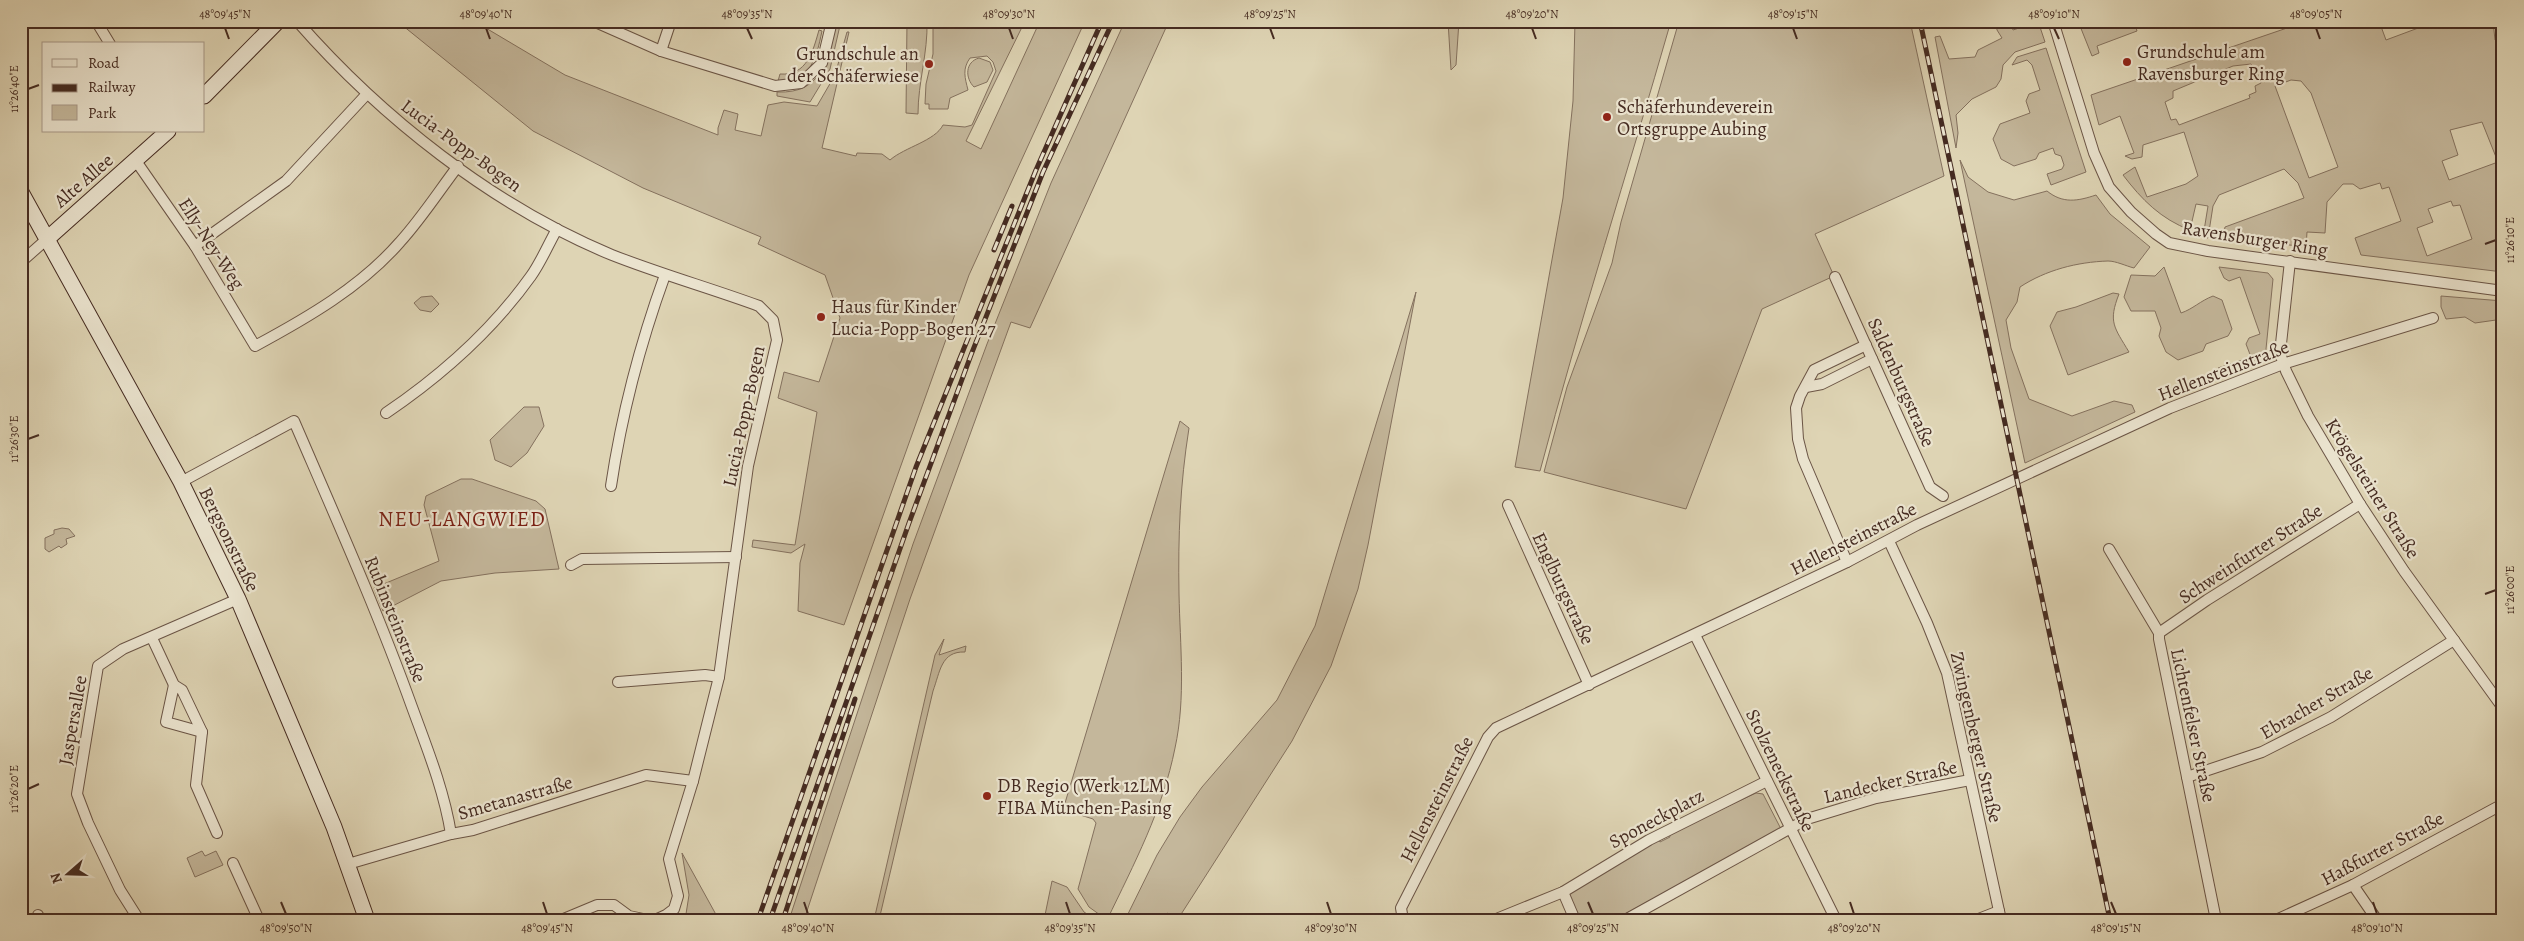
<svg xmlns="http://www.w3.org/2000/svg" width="2524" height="941" viewBox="0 0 2524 941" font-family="Alegreya,serif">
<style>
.green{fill:#c4b79b;stroke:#84715e;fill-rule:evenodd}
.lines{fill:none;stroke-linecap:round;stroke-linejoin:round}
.street-casing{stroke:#6b5546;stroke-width:12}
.secondary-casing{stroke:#452b21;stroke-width:17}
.street{stroke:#eae3ce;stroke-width:10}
.secondary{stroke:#eae3ce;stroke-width:15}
.rail-casing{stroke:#452b21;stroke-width:5}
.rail{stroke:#eae3ce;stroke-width:3;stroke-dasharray:9;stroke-linecap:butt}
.ticks{fill:none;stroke:#452b21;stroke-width:2}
.poi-dot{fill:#8f2418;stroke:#eae3ce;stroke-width:2}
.labels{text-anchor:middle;stroke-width:4.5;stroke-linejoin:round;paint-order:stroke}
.poi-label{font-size:19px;fill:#452b21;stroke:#eae3ce;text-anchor:start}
.street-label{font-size:19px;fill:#452b21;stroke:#eae3ce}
.quarter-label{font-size:21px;letter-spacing:1px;fill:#7a1f14;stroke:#eae3ce}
.neatline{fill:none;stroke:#452b21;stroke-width:2}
.ticks-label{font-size:12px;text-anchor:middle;fill:#452b21}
</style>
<rect width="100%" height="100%" fill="#ded4b4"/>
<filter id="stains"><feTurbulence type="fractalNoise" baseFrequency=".004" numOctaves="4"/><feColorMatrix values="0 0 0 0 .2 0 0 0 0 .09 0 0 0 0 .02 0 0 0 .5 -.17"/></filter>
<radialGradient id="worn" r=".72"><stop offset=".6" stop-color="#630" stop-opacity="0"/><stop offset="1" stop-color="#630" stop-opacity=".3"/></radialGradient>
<g class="green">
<path d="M397,21H474L565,75L718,135V128L724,110L738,114L735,130L761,136L768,105L784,102L817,106L835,75L847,32H849L822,148L856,156L857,153L882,154L890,160C905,147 935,141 943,125L965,127L972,125L996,71L993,62L987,56L970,58C962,69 965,78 968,90L950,98L948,109H929V104H925L926,84L933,54V21H1025L966,141L981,149L1040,21H1085L969,275L844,625L798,611L800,563L805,544L791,553L752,547L753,540L795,545L817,412L778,398L784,372L819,382L840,318L825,275L758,244L761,237L643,188L533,131Z"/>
<path d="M837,21H841L830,69L810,102L777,96V92C824,94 827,58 837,21Z"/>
<path d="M907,21H927C928,53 918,82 918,114L906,113Z"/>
<polygon points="1125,21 1169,21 1030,328 1011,322 910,599 804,920 789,920 913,544 987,344 1051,183"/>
<polygon points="1448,21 1459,21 1456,65 1451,70"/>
<path d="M1575,21H1671C1628,171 1580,320 1540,471L1515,467L1563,198L1573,101Z"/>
<polygon points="1679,21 1910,21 1944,176 1815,234 1834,276 1762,309 1686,509 1544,472 1567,387 1612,263 1621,222"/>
<polygon points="1996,21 2009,21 2013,30 2028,25 2027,21 2038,21 2045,42 2015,52 2003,65 2001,79 1996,87 1972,99 1956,115 1958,133 1956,148 1935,37 1940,36 1949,59 1975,57 1978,50 2002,38 1997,30"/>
<polygon points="2078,21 2134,21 2137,31 2097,46 2099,53 2092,56"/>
<path d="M2286,21H2379L2386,40L2437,21H2493L2495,40L2503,38V272L2361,255L2355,238L2401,221L2389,187L2382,189L2380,183L2360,189L2353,184H2343L2327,202L2325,233L2307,232L2306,247L2223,237L2225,227L2304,198L2298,183L2284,169L2219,195L2213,206L2208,238L2203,237L2208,206L2196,204L2190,230C2161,219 2142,200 2123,175L2135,167L2147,197L2186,184L2198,176L2184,132L2143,145L2142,157L2132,159L2125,156L2134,153L2120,116L2099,125L2091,95L2287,28ZM2251,64L2255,68L2261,83L2255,86L2256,92L2249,95L2250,98L2179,125L2176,119L2171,120L2165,102L2173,98V91L2233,66ZM2291,80L2301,81L2311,93L2338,167L2309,178L2275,86ZM2482,122L2498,162L2449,180L2442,161L2458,155L2450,130ZM2451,201L2453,206L2460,205L2472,239L2427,256L2417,228L2433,222L2428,209Z"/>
<path d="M819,30L822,31C816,59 812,80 778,81L780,74C807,76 813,51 819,30Z"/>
<polygon points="2046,48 2086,172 2051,185 2047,174 2062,169 2064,165 2061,156 2055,154 2053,148 2039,153 2036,159 2014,166 2001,159 1993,139 2000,124 2030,113 2026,101 2029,94 2040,90 2032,65 2027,60 2012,65 2017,57"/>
<path d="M979,58L990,62L993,70L987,82L974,87C965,78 965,62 979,58Z"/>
<path d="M1960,160L1968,177L1988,192L2014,200L2047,191C2063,204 2078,201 2096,195L2110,214L2150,247L2134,268C2126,266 2116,261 2108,261C2077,262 2046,270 2020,287L2017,302L2006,320L2011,348L2029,399L2072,416L2114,401L2132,405L2135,412L2025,463Z"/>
<path d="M2164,267L2181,313C2193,309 2200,301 2213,296L2222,300L2232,329L2228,336L2206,344L2203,351L2178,360L2166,352L2159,336L2161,328L2155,311H2131L2124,297L2131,275L2155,276Z"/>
<polygon points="2219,267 2268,273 2273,279 2265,359 2220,375 2218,368 2251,357 2246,344 2249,338 2260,334 2240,277 2229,281 2224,278"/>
<polygon points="1416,292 1368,545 1358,589 1331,666 1292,741 1178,919 1167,913 1163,920 1125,920 1157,855 1180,817 1202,787 1277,700 1315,626"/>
<path d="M2113,293L2119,294C2108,322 2114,327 2129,352L2068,375L2050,326L2057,312L2076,307Z"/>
<polygon points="432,296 439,304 431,312 420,310 414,303 421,297"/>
<polygon points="2441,296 2503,301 2503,319 2475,323 2465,317 2446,319 2441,307"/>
<polygon points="524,407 539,407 544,426 527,453 511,467 495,460 490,440"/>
<path d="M1180,421L1189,428C1180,485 1178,535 1179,594C1180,645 1186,698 1175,748C1163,809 1134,864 1107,920L1089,907L1078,889L1096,823L1093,819L1065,810V803Z"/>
<polygon points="461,479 472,479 536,501 545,509 559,569 495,573 441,581 383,611 374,588 439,561 424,505 426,496"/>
<polygon points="62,528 69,529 75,536 66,539 67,544 61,548 59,546 49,552 45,549 45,538 54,534 54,530"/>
<path d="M944,639L939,655L966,646L965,652C941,651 940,672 933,691L879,920H874L935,655Z"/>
<polygon points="1756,793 1763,794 1781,829 1614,920 1578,920 1567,893 1658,839 1660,842 1670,837 1669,834"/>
<polygon points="202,851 205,856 216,851 223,865 195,877 187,858"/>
<polygon points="682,853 719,920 688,920 686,914 689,895"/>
<polygon points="1052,881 1067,887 1084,912 1096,920 1044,920"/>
</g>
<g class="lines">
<defs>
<g id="street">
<polyline points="96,21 110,44"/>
<path d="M297,21C381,117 493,206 612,255C660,274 710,288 759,306L773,320L777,340L748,466L719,677L693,781L669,859L678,896L674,909L666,915L655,920"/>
<polyline points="593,21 661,51 775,86 801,83 822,63 832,21"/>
<polyline points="2053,21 2094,153 2109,187 2131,212 2156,234 2169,243 2208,251 2503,291"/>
<polyline points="661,51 671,21"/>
<path d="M136,161L195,246L255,346C307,318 361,287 400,242C421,219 439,191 458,166"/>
<polyline points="195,246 286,181 366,95"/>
<polyline points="2290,261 2280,353 2286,371 2308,416 2360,504 2404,571 2503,708"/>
<polyline points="21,262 47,239"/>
<polyline points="1835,277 1930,487 1943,496"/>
<polyline points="1806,387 1822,384 1872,359"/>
<path d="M386,413C442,375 491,332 531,276C541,262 548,245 557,229"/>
<path d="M181,482L294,421C335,516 377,610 412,707C427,748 444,790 451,834"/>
<path d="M611,486C622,412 640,344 665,275"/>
<polyline points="1508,505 1589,685"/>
<polyline points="1889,541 1927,623 1947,673 2001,920"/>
<polyline points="2109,549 2159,633 2159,639 2216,920"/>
<polyline points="1847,562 1803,459 1798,439 1796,408 1800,396 1814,370 1866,345"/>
<polyline points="571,565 582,559 736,557"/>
<polyline points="2159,633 2207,600 2360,504"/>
<polyline points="1695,635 1836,920"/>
<polyline points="152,638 174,685 182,690 202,732 196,785 217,833"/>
<polyline points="618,682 705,675 719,677"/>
<polyline points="174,685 166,722 202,732"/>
<polyline points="2187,777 2262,752 2331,717 2454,640"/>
<polyline points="233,863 259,920"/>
<polyline points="348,864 451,834 473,830 646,775 693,781"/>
<polyline points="2353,885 2377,920"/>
<polyline points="1563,892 1575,920"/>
<polyline points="38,915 40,920"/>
<polyline points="139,920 120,890 88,823 77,794 98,666 123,649 238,599"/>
<polyline points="561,920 597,905 614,905 629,916 648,920"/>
<polyline points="1403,920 1401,908 1488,737 1496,728 1847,562 1917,525 2170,408 2283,364 2433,318"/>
<polyline points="1494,920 1563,892 1649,840 1767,781"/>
<polyline points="1625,920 1807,819 1876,798 1970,780"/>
<polyline points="1976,920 1999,911"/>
<polyline points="2276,920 2353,885 2503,804"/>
</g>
<g id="secondary">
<polyline points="204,96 278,21"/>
<polyline points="21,192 181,482 238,599 334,827 367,920"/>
<polyline points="47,239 168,131"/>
</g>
</defs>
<use href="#street" class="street-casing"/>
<use href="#secondary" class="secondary-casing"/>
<use href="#street" class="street"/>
<use href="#secondary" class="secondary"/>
<defs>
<g id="rail">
<polyline points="1920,21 2110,920"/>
<polyline points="994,250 1012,206"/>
<polyline points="758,920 916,467 1036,170 1102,21"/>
<polyline points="770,920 909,523 971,355 1043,172 1113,21"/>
<polyline points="783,920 855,699"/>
</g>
</defs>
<use href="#rail" class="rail-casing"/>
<use href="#rail" class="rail"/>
</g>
<path class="ticks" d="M225,28L229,39M486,28L490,39M747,28L752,39M1009,28L1013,39M1270,28L1274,39M1532,28L1536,39M1793,28L1797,39M2054,28L2059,39M2316,28L2320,39M28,89L39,85M2485,244L2496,240M28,439L39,435M2485,594L2496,590M28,789L39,784M281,902L286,914M543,902L547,914M804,902L808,914M1066,902L1070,914M1327,902L1331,914M1588,902L1593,914M1850,902L1854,914M2111,902L2116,914M2373,902L2377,914"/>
<g class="poi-dot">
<circle cx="2127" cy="62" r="5"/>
<circle cx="929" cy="64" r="5"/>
<circle cx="1607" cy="117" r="5"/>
<circle cx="821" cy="317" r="5"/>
<circle cx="987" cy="796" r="5"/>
</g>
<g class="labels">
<g class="poi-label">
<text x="2137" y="58">Grundschule am<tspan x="2137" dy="22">Ravensburger Ring</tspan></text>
<text x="919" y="60" text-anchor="end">Grundschule an<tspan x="919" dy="22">der Schäferwiese</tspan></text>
<text x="1617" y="113">Schäferhundeverein<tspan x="1617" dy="22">Ortsgruppe Aubing</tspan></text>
<text x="831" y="313">Haus für Kinder<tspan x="831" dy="22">Lucia-Popp-Bogen 27</tspan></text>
<text x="997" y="792">DB Regio (Werk 12LM)<tspan x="997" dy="22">FIBA München-Pasing</tspan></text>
</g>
<g class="street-label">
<text transform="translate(462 145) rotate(36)" y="7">Lucia-Popp-Bogen</text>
<text transform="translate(83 180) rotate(-41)" y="7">Alte Allee</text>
<text transform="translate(2255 238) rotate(9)" y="7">Ravensburger Ring</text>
<text transform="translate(212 243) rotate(57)" y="7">Elly-Ney-Weg</text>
<text transform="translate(2223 370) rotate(-21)" y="7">Hellensteinstraße</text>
<text transform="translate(1902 382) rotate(66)" y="7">Saldenburgstraße</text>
<text transform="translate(743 416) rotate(-78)" y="7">Lucia-Popp-Bogen</text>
<text transform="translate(2373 488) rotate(58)" y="7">Krögelsteiner Straße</text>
<text transform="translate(1853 538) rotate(-27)" y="7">Hellensteinstraße</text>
<text transform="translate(230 539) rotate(64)" y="7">Bergsonstraße</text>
<text transform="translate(2250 553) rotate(-33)" y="7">Schweinfurter Straße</text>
<text transform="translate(1564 588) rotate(65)" y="7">Englburgstraße</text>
<text transform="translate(396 619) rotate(68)" y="7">Rubinsteinstraße</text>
<text transform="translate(2316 702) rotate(-30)" y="7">Ebracher Straße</text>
<text transform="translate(72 720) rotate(-80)" y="7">Jaspersallee</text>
<text transform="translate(2194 725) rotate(78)" y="7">Lichtenfelser Straße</text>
<text transform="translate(1977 737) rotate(77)" y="7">Zwingenberger Straße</text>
<text transform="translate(1781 770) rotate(64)" y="7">Stolzeneckstraße</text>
<text transform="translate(1890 781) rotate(-13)" y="7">Landecker Straße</text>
<text transform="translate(515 797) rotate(-16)" y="7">Smetanastraße</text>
<text transform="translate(1436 799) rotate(-63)" y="7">Hellensteinstraße</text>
<text transform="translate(1656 818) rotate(-28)" y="7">Sponeckplatz</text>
<text transform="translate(2382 848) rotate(-28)" y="7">Haßfurter Straße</text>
</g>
<g class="quarter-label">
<text x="462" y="526">NEU-LANGWIED</text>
</g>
</g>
<rect width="2524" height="941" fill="none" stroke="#ded4b4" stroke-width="55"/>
<rect x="42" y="42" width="162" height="90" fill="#eae3ce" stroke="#a89989"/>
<rect x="52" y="59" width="25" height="8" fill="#eae3ce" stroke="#a89989"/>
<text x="88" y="68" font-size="15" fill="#452b21">Road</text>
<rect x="52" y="84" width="25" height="8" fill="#452b21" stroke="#a89989"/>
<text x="88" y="92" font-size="15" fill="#452b21">Railway</text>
<rect x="52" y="105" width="25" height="15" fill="#c4b79b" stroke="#a89989"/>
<text x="88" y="118" font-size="15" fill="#452b21">Park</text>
<g transform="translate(68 874) rotate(250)" stroke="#eae3ce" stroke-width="4" paint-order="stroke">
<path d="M0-4L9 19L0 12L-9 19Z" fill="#452b21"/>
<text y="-8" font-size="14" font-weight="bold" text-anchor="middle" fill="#452b21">N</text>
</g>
<rect x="28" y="28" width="2468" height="886" class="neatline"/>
<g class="ticks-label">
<text x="225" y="18">48°09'45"N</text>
<text x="486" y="18">48°09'40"N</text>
<text x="747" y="18">48°09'35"N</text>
<text x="1009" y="18">48°09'30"N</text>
<text x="1270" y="18">48°09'25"N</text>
<text x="1532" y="18">48°09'20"N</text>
<text x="1793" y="18">48°09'15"N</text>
<text x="2054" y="18">48°09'10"N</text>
<text x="2316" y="18">48°09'05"N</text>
<text transform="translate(14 89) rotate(-90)" y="4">11°26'40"E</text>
<text transform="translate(2510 240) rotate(-90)" y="4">11°26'10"E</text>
<text transform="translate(14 439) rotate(-90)" y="4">11°26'30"E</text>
<text transform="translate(2510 590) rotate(-90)" y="4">11°26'00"E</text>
<text transform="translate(14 789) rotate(-90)" y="4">11°26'20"E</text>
<text x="286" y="932">48°09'50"N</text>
<text x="547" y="932">48°09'45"N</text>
<text x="808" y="932">48°09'40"N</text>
<text x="1070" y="932">48°09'35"N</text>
<text x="1331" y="932">48°09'30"N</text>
<text x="1593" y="932">48°09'25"N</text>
<text x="1854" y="932">48°09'20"N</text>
<text x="2116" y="932">48°09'15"N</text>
<text x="2377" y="932">48°09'10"N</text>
</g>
<rect width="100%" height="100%" filter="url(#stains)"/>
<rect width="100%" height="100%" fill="url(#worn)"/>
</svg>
